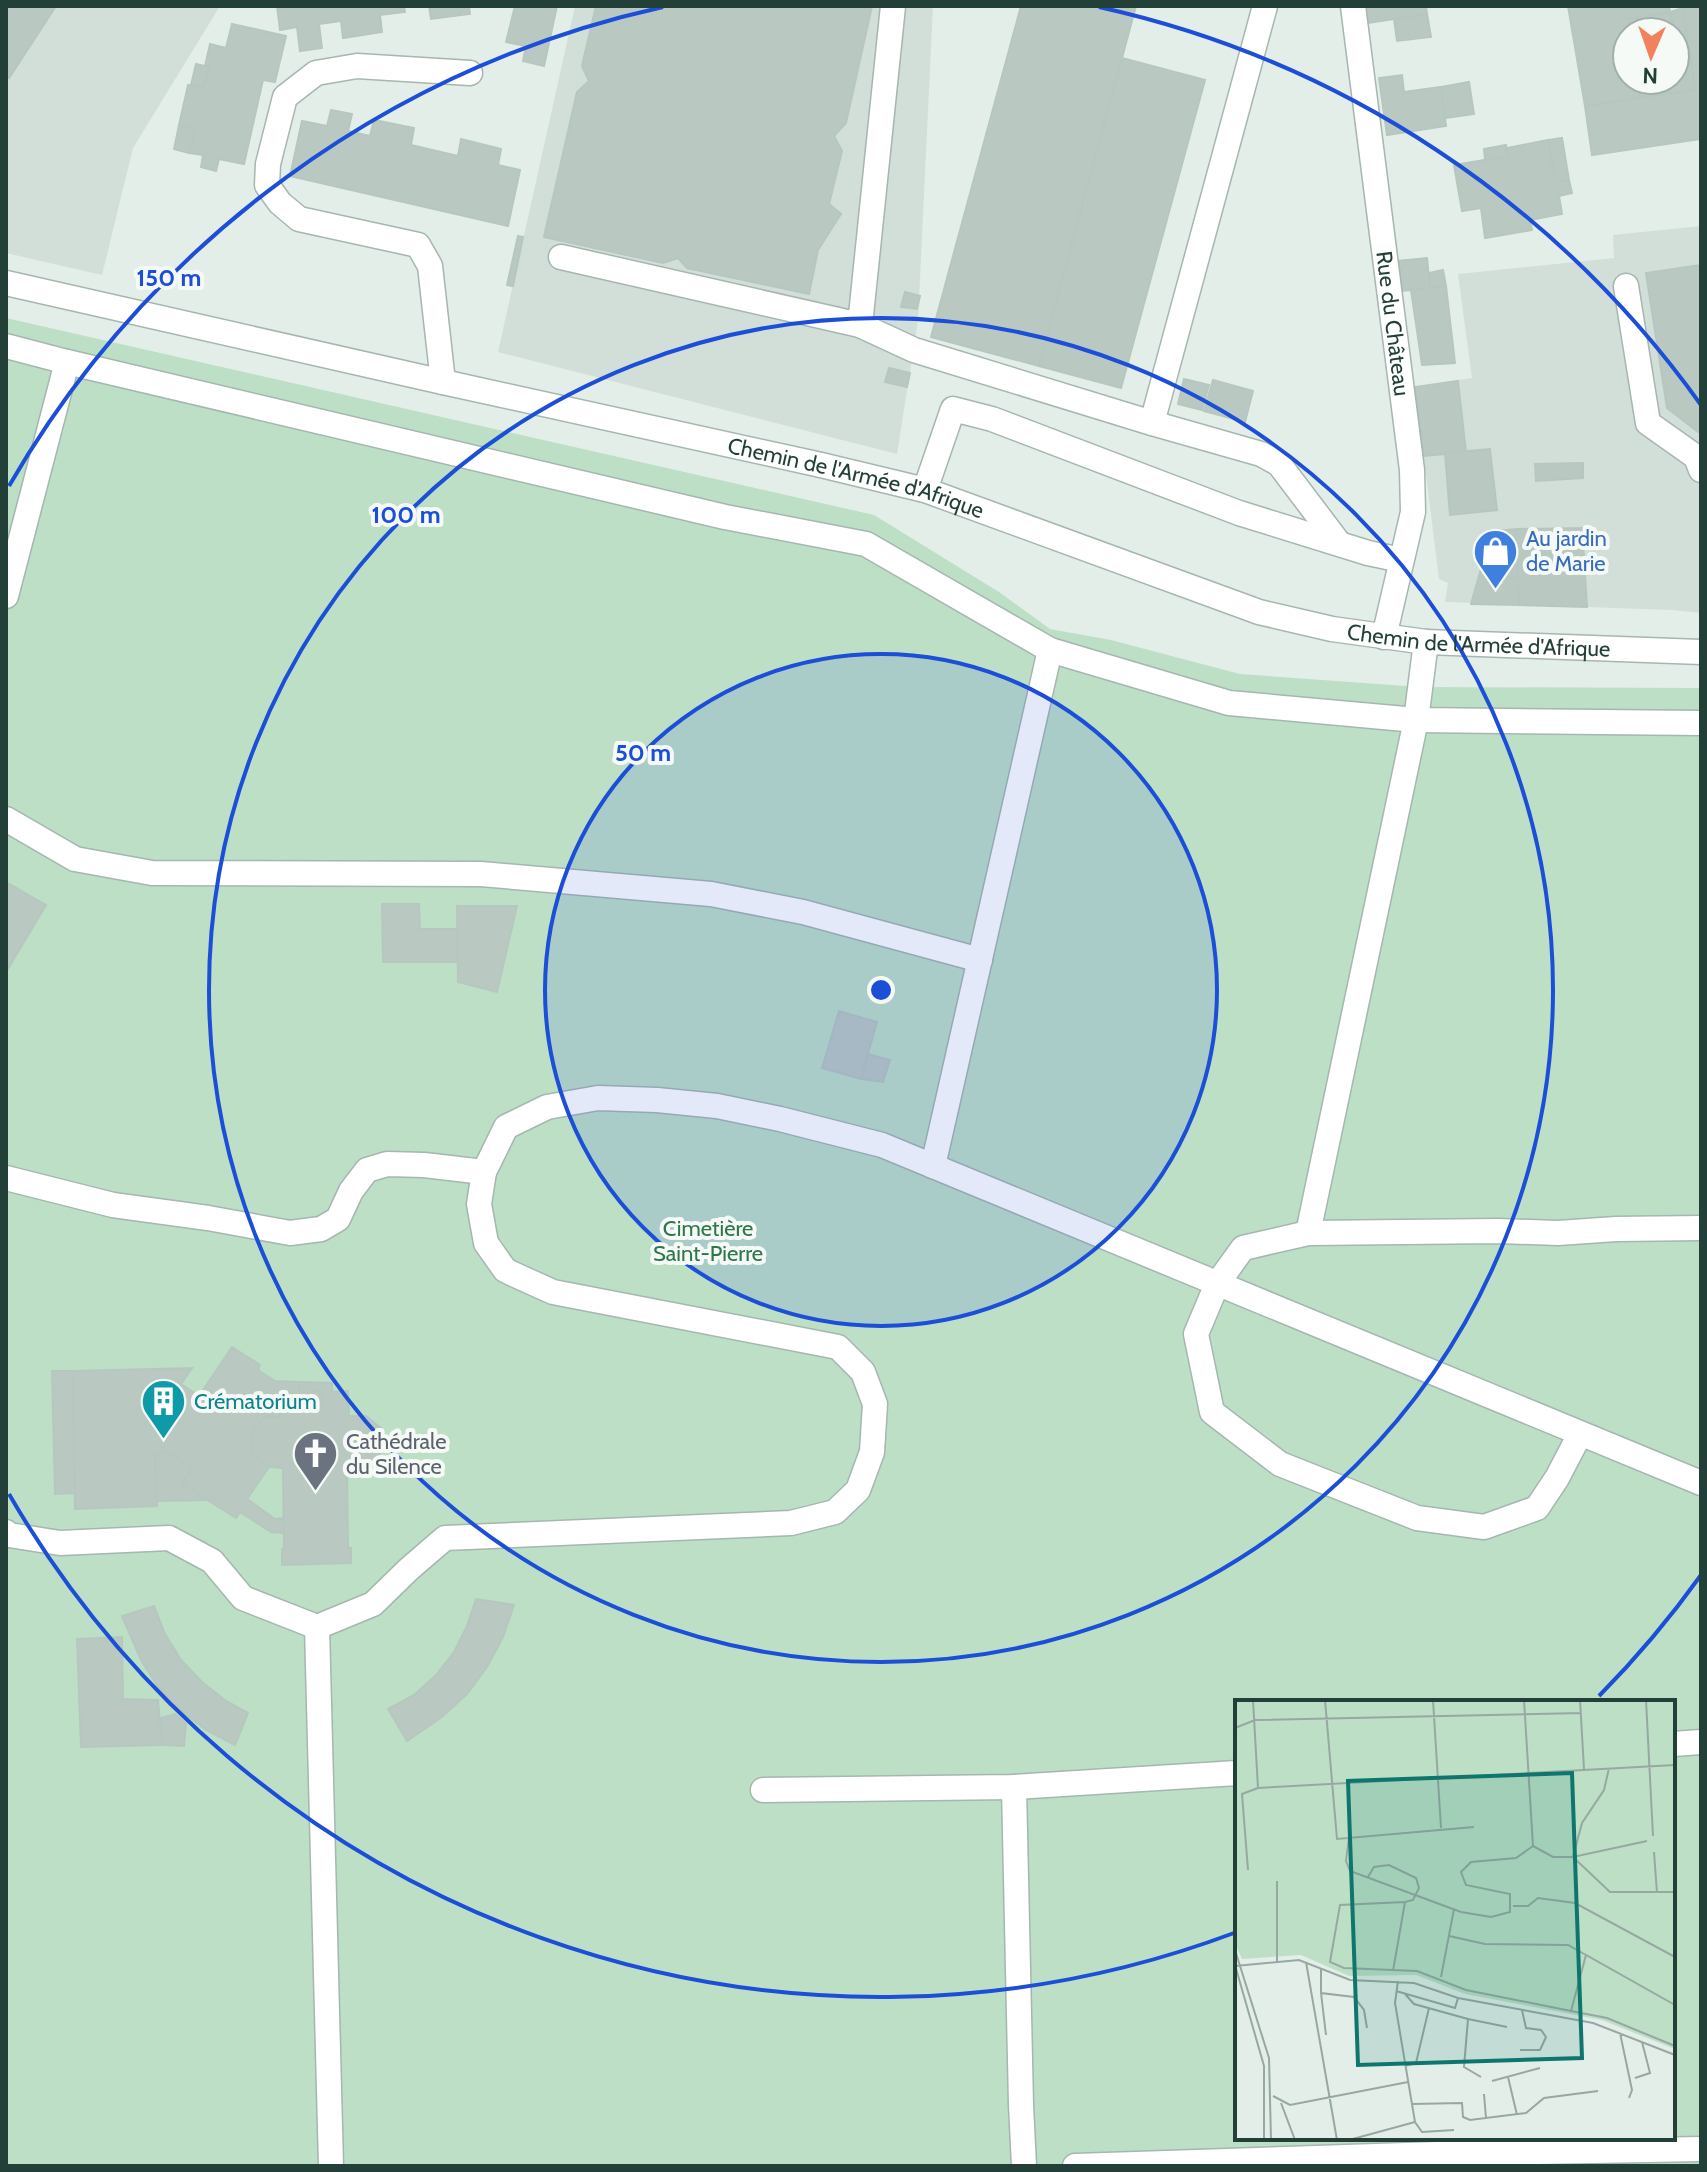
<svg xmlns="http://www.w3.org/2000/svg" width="1707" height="2172" viewBox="0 0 1707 2172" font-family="Cabin,sans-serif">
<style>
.built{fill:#d2ded8}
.green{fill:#bddfc6;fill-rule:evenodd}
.building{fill:#b9c9c2;stroke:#b6c7c0;stroke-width:2;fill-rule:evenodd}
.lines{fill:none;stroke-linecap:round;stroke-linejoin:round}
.minor-casing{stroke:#a6b6b0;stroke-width:27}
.minor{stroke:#fff;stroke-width:24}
.ring{fill:none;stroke:#1d4ed8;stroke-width:4}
.labels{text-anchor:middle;stroke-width:8;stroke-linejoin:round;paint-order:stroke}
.street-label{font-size:22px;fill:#234038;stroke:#f5faf7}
.shop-label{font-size:22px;fill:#366cbe;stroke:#f5faf7;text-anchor:start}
.park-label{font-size:22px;fill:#2d774a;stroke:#f5faf7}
.culture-label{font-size:22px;fill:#0d838f;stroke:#f5faf7;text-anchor:start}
.worship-label{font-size:22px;fill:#5b616d;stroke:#f5faf7;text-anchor:start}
.inset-road{fill:none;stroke:#97a8a2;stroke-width:2}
.view{fill:#0f766e;fill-opacity:0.15;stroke:#0f766e;stroke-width:4}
.inset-edge{fill:none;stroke:#234038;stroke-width:4}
.centre{fill:#1d4ed8;stroke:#f5faf7;stroke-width:4}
.ring-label{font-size:24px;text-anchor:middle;font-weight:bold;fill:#1d4ed8;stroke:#f5faf7;stroke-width:8;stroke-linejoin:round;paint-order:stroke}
</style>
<rect width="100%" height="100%" fill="#e4eee9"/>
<g class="built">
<polygon points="6,6 220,6 133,148 102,275 6,253"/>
<polygon points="575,6 933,6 918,321 897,454 498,352"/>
<polygon points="1701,226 1701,613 1672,610 1445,602 1448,583 1439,579 1415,387 1472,378 1458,274 1614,258 1613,235"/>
</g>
<path class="green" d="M6,318L874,515L999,592L1050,629L1111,640L1240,674L1420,687L1701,688V2166H6ZM1237,1702H1673V2138H1237Z"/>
<g class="building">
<polygon points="6,6 56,6 9,78 6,76"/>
<polygon points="277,6 407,6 404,6 405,12 380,15 382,32 343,38 341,21 319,24 322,48 300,51 297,27 280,30"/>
<polygon points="429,6 469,6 470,14 431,19"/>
<polygon points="515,6 557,6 544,66 523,61 526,46 506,42"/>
<polygon points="596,6 872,6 846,123 834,136 842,151 829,204 841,214 818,250 809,294 687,268 678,258 663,263 544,237 577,92 589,81 582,66"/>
<polygon points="1021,6 1136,6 1039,366 931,337"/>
<polygon points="1364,6 1426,6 1427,14 1367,23"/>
<polygon points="1568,6 1669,6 1670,12 1629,19 1631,32 1627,32 1627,80 1638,80 1640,98 1585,106"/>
<polygon points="1701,7 1701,89 1695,90 1683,8"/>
<polygon points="1683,8 1691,66 1680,68 1675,32 1673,32 1670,12"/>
<polygon points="1670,12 1673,32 1631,32 1629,19"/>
<polygon points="1427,14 1431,37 1397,41 1394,19"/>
<polygon points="232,24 286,36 275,82 263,80 244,164 219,159 216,171 201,167 203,155 189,153 195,129 179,125 188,85 204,87 209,67 205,66 210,44 226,48"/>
<polygon points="1675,42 1680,68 1691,66 1695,90 1640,98 1638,80 1675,80"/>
<polygon points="1122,58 1205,80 1121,388 1039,366"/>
<polygon points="196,64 209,67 204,87 191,85"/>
<polygon points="1402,75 1404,92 1441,87 1446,126 1387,135 1379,78"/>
<polygon points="1469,82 1474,114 1445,118 1441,87"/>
<polygon points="1701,89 1701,139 1592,155 1585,106"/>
<polygon points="331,110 352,114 348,131 370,136 374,120 414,128 411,145 458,156 461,139 501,149 498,165 520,170 508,226 290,176 302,121 327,126"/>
<polygon points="179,125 195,129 189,153 174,149"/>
<polygon points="1562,138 1569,180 1555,182 1548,140"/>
<polygon points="1548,140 1555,182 1569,180 1572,193 1559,196 1562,214 1530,220 1532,230 1485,238 1481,208 1462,211 1454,165 1508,156 1507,148"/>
<polygon points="1506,145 1508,156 1485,160 1484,149"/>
<polygon points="518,236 523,237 513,286 507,285"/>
<polygon points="1427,258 1430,288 1402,291 1398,261"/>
<polygon points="1701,265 1701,431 1698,432 1667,408 1646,273"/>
<polygon points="1443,270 1446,286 1430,288 1429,273"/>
<polygon points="1446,286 1455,363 1422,365 1411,290"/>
<polygon points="905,292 920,296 917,309 901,307"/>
<polygon points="889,368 910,373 907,387 885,382"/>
<polygon points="1184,379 1209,385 1202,410 1178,404"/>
<polygon points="1213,380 1253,391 1245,422 1204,411"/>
<polygon points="1458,381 1466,452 1424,456 1415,387"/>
<polygon points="1490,449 1497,510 1450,515 1445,453"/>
<polygon points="1583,463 1583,478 1536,481 1535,464"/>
<polygon points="1582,528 1583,542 1517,547 1516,529"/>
<polygon points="1516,529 1518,578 1479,576 1483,561 1497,562 1496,550 1487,549 1489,532"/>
<polygon points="1583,542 1587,607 1519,605 1517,547"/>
<polygon points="1479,576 1518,578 1519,605 1471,604"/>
<polygon points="6,882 46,905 6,972"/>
<polygon points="382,904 419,904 420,929 457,929 457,962 383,962"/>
<polygon points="457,906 517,906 497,992 458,982"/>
<polygon points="839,1011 877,1022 861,1079 822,1068"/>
<polygon points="868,1054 890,1060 883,1082 861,1079"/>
<polygon points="232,1347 260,1365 258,1370 275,1381 299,1382 299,1393 281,1393 280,1417 264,1417 252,1431 252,1455 269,1467 247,1499 275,1519 283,1518 284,1533 271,1532 240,1512 236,1518 182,1484 192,1468 164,1450 155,1457 157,1506 75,1509 72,1371 192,1368 181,1384 199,1396"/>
<polygon points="52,1371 72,1371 75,1493 55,1494"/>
<path d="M299,1382L332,1383V1392L348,1391L349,1416H366L382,1429L381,1452L368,1465H347L348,1548H351V1563L282,1565V1549H284L283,1468L269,1467L252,1455V1431L264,1417H280L281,1393H299ZM309,1391H322V1406L309,1405Z"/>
<polygon points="309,1391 322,1391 322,1406 309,1405"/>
<polygon points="164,1450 192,1468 182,1484 207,1500 156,1501 155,1457"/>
<polygon points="476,1599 514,1605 503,1637 487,1667 467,1694 442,1717 407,1741 388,1709 414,1695 436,1675 454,1652 467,1626"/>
<polygon points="154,1606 165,1634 181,1660 202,1682 226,1701 248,1713 235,1745 206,1730 180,1710 158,1687 141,1660 122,1616"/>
<polygon points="122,1637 123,1699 158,1700 162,1745 81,1747 77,1639"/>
<polygon points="175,1714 186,1724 184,1746 162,1745 161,1718"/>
</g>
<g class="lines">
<defs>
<g id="minor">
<path id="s1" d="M1353,6L1412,470L1413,512L1384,637"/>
<polyline points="561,257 860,325 893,6"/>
<path id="s2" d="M6,283L443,382L821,465L925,490L1259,612L1332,629L1426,642L1701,652"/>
<polyline points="1626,286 1648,423 1696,457 1701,470"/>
<polyline points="860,325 914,350 1152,423 1261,454 1279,464 1338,542"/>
<polyline points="6,346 67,362"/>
<polyline points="443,382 430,266 418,245 299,219 280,203 267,185 268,164 285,97 316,73 357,66 470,73"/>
<polyline points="1152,423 1265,6"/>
<polyline points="925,490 953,409 992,419 1239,513 1368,553 1401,560"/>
<polyline points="6,596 67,362 725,517 866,544 1050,650 1229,703 1416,720 1701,723"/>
<polyline points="6,819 75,859 152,873 481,874 711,894 803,912 980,960"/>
<polyline points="933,1166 1050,650"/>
<polyline points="6,1178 113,1205 208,1218 290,1233 321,1229 338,1219 351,1191 367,1170 387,1164 424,1165 484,1172"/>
<polyline points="1308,1233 1416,720 1426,642"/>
<polyline points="1580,1434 1557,1478 1537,1508 1484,1527 1417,1518 1280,1464 1212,1412 1196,1334 1217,1284 1243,1248 1308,1233 1498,1231 1558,1233 1616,1229 1701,1228"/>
<polyline points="6,1532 9,1535 60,1543 169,1538 212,1561 243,1598 317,1627"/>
<polyline points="1673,1744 1701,1742"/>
<polyline points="1014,1787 1021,2105 1024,2166"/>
<polyline points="763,1790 1014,1787 1237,1773"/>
<polyline points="331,2166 317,1627 373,1604 409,1569 445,1538 791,1523 835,1512 858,1490 872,1452 875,1404 863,1372 838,1347 553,1292 513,1274 505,1270 486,1243 479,1204 484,1172 506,1127 547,1107 598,1098 657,1100 717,1106 780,1119 882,1145 1701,1483"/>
<polyline points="1075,2166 1437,2154 1701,2149"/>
</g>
</defs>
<use href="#minor" class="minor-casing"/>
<use href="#minor" class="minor"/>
</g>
<circle cx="881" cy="990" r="336" fill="#1d4ed8" fill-opacity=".12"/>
<g class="ring">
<circle cx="881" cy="990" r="336"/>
<circle cx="881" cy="990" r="672"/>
<path d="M1701 1575A1007 1007 0 0 1 1599 1696M1234 1933A1007 1007 0 0 1 9 1494M9 486A1007 1007 0 0 1 663 7M1099 7A1007 1007 0 0 1 1701 405"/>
</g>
<defs>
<symbol id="shop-pin" viewBox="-11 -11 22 30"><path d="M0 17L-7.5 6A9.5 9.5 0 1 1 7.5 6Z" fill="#3f7fe0" stroke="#f5faf7"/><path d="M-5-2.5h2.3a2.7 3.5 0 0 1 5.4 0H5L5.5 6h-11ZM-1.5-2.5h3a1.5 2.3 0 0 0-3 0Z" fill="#fff"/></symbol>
<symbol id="building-pin" viewBox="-11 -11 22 30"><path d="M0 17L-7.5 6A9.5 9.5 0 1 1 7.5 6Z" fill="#0f9aa8" stroke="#f5faf7"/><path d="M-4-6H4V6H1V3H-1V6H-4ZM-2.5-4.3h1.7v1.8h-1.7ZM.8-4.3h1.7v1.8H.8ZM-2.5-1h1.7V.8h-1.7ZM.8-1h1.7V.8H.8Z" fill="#fff"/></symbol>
<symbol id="church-pin" viewBox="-11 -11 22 30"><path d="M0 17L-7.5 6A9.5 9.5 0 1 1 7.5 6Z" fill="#6b7280" stroke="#f5faf7"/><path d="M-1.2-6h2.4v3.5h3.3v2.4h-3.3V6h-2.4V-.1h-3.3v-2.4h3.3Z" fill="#fff"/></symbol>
</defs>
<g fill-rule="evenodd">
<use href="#shop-pin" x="1470" y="526" width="51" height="69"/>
<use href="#building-pin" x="138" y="1376" width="51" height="69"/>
<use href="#church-pin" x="290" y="1428" width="51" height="69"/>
</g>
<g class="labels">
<g class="street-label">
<text dy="8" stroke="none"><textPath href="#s1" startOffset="320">Rue du Château</textPath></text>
<text dy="8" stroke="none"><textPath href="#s2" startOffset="872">Chemin de l'Armée d'Afrique</textPath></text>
<text dy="8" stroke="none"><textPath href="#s2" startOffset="1520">Chemin de l'Armée d'Afrique</textPath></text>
</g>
<g class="shop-label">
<text x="1526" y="546">Au jardin<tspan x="1526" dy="25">de Marie</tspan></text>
</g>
<g class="park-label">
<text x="708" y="1236">Cimetière<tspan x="708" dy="25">Saint-Pierre</tspan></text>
</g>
<g class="culture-label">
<text x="194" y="1409">Crématorium</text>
</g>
<g class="worship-label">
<text x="346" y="1449">Cathédrale<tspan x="346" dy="25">du Silence</tspan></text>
</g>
</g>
<g transform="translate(1235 1700)">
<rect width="440" height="440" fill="#e4eee9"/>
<path d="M0,0H440V349L367,320L230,294L181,275L114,276L66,255L7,259L0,243Z" fill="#bddfc6"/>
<path class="inset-road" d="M18,0L23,88L440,65M90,0L102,139L239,127M198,0L206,128M345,0L349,69M411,0L418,136M0,28L20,20L346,13M374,68L369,90L347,123L338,157L412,141M114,137L111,161L115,171L226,212L256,217L275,212V194L231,185L226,172L236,162L281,158L298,146L289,0M298,146L318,157H338L375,192H440M419,152L422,193M13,170L7,94L23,88M133,177L139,167L154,165L181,178L184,188L178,200L170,202L105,205L95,262L109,268L182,271L231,290L336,311L351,255L440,305M278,206H293L303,198L340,203L440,257M214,236L250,244L333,245L351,255M0,250L34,358L36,440M42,262V181M71,262L102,440M0,265L29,366V440M0,266L64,260L115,280L179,283L223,298L358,323L440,355M86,268V293L119,297L129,310L132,328M158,271L170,202M206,277L219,209M163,281L160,303L180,422L187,432L219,430M161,291L220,308L223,298M86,293L91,335M170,294L179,304L233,319M336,311L372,318L440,346M385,333L397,390L394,398M285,350H305L311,337L306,330L291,328L287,310M170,366L181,363L194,308M246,377L229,367L233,319L272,327M273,377L282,415M400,378L415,373L407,342M257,381L305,368M249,394L251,418M38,396L55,405L173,382M46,403L60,440M177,404L227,403L228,417L235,420L291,413L309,398L363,391M114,440L180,422"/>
<path class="view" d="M337,73L347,358L123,365L113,81Z"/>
<rect width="440" height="440" class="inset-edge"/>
</g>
<circle cx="881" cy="990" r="12" class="centre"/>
<g class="ring-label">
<text x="169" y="286">150 m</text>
<text x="406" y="523">100 m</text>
<text x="643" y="761">50 m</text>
</g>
<rect width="1707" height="2172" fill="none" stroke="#234038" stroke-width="16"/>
<g transform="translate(1651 56) rotate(182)"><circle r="38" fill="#f5faf7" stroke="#a1b0ab" stroke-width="2"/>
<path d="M0-6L14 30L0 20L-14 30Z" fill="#f2825e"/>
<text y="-12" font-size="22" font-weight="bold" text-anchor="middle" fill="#234038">N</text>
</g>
</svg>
